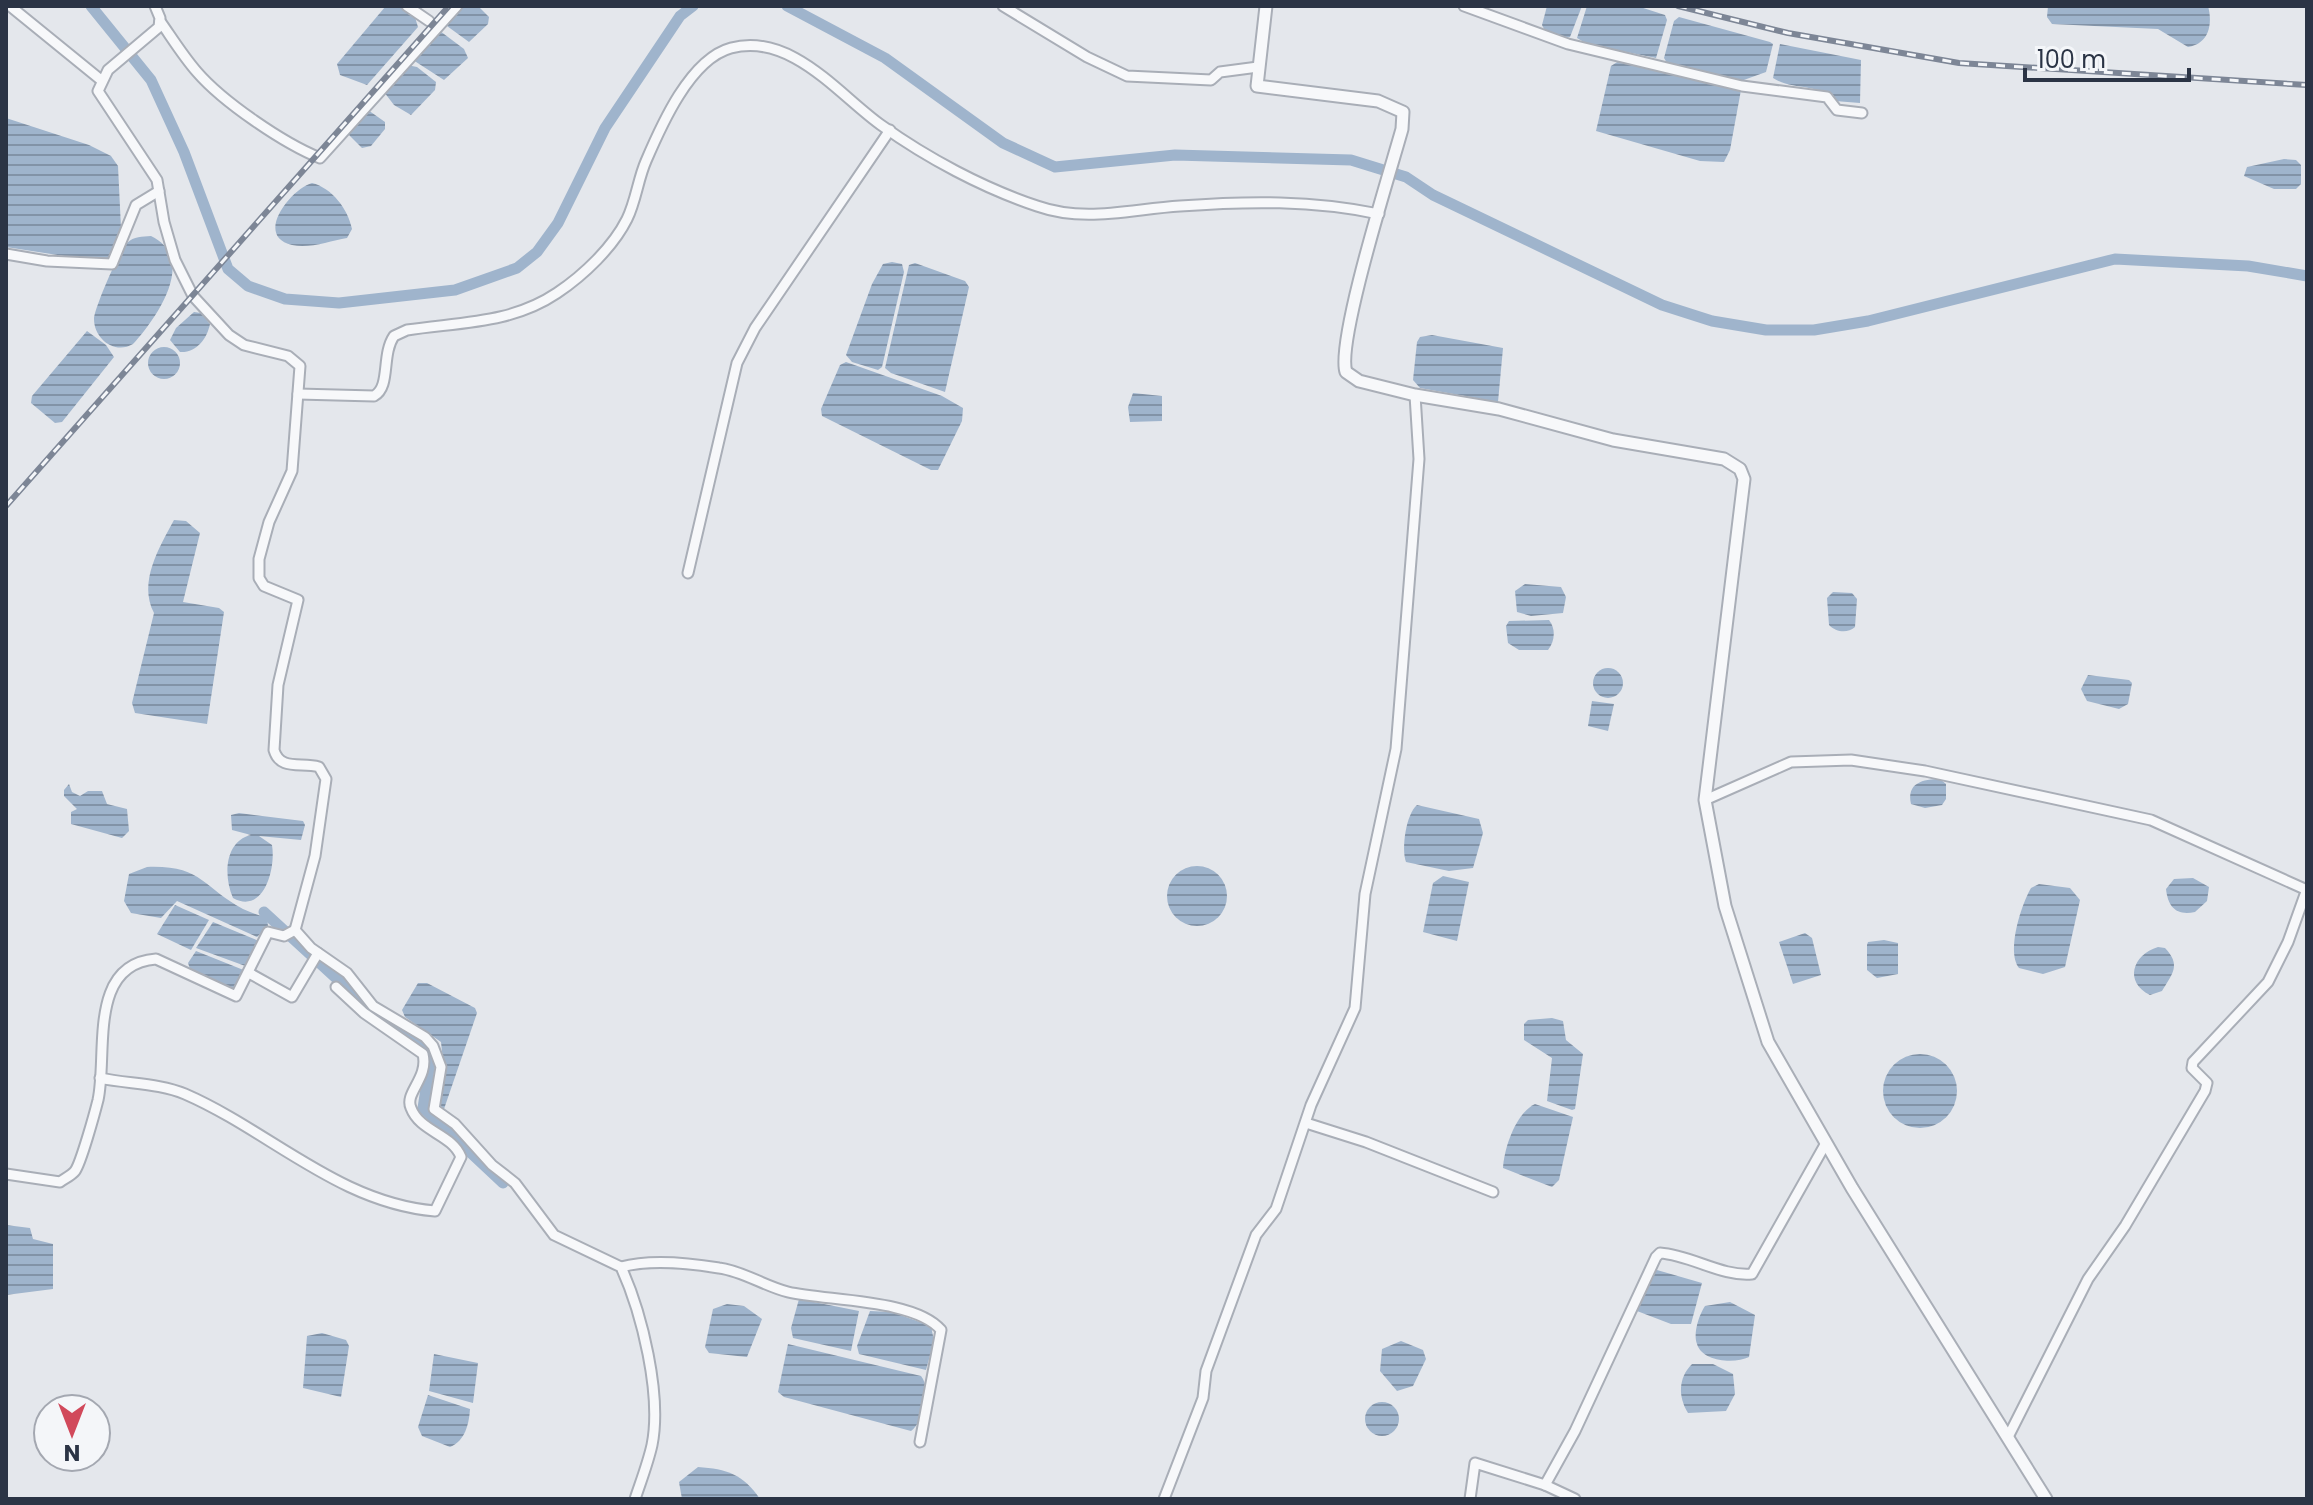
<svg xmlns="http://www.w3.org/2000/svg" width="2313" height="1505" viewBox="0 0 2313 1505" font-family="Poppins,sans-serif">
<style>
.water{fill:url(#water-rules)}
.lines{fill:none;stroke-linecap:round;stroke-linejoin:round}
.canal{stroke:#9fb4cc;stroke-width:11}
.minor-casing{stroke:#a9aeb7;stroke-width:13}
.tertiary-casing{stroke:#a9aeb7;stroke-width:15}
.minor{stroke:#f7f8fa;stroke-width:9}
.tertiary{stroke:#f7f8fa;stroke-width:11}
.rail-casing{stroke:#7d8696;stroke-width:6}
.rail{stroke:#f4f6f9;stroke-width:3;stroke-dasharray:9;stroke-linecap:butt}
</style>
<defs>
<pattern id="water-rules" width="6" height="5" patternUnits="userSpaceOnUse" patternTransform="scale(2)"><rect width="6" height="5" fill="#9fb4cc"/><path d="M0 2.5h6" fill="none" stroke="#8293a7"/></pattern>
</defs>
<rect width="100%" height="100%" fill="#e4e7ec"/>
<g class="water">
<polygon points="402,6 414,14 418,27 367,85 340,75 337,64 385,7"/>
<polygon points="461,6 478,6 489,17 488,24 469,42 447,26"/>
<path d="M1547,6H1582L1570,37C1559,39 1547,37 1542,25Z"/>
<polygon points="1587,6 1637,6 1665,15 1667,20 1656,58 1587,44 1577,38"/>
<path d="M2048,6H2208C2213,24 2209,44 2188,47L2158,29L2052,24L2047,17Z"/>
<polygon points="1679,17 1770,42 1773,44 1766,72 1741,81 1667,63 1664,58 1674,21"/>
<polygon points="440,31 464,49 468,58 444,80 413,60"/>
<path d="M1780,44L1861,60L1860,103L1835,101C1818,82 1793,91 1773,78Z"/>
<polygon points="1622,59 1741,90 1730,150 1724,162 1700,161 1596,131 1611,66"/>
<polygon points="407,65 417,67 436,82 435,90 411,115 394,105 384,92"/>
<polygon points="368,110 385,122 385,129 371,146 362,148 348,134"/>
<polygon points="6,118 89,145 111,156 118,166 121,228 109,263 6,247"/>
<polygon points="2284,159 2296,160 2301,165 2301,184 2296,189 2274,189 2244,176 2247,167"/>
<path d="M312,183C332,188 348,209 352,229L347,238C330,241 309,249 292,245C253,236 292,188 312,183Z"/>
<path d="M151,236C199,259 155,320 133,344C115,355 94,339 94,319C94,309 120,249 127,243C134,236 142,237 151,236Z"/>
<polygon points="892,262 902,264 904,272 882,367 878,370 852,362 846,355 872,284 883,264"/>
<polygon points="915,263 965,281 969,287 945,392 891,373 885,368 909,265"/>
<path d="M194,312L201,313L210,324C207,339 196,353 180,352L170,340L176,328Z"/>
<polygon points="87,331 106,345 114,357 62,422 55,423 31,403 32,396"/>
<polygon points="1432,335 1503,348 1498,402 1420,388 1413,380 1417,342 1420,337"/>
<circle cx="164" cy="363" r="16"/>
<polygon points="846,362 942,396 963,408 962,421 938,470 931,470 822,416 821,409 840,365"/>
<polygon points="1133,393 1162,396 1162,421 1130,422 1128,407"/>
<path d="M174,520L186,521L200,533L183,602L219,608L224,612L207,724L135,713L132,703L154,613C138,582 159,548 174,520Z"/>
<polygon points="1525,584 1561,587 1566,597 1563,613 1531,616 1517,612 1515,591"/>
<path d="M1833,592L1852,593L1857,599L1855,627C1847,634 1836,632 1829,625L1827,598Z"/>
<path d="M1549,620C1556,629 1555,641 1548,650H1519L1508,643L1506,626L1509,621Z"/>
<circle cx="1608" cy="683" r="15"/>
<polygon points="2088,675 2129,680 2132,683 2128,704 2119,709 2087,701 2081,689"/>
<polygon points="1592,701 1614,704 1608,731 1588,726"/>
<path d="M1940,779L1946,784V799L1942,805L1925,808L1911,804C1906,783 1923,779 1940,779Z"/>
<polygon points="69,784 72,792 80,796 88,791 102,791 107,804 127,809 129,831 122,838 71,824 71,812 77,809 64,796 64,790"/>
<path d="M1417,805L1479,819L1483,833L1473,868L1449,871L1406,862C1401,849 1406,814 1417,805Z"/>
<path d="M239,813L303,821L305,825L301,840L259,836L272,845C276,868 264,915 233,898C223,875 225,841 251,835L232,830L231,815Z"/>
<circle cx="1197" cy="896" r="30"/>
<path d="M147,867C202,865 202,887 243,909C251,913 259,915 267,918L268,926L257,937L177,901L161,918L131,913L124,901L129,874Z"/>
<polygon points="1443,876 1469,882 1457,941 1423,932 1433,883"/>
<path d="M2193,878L2209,887L2207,901L2195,912C2176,916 2168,907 2166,889L2174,879Z"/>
<path d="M2039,884L2070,888L2080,900L2065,967L2043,974L2019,968C2006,952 2021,905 2031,888Z"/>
<polygon points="175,905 209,920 191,950 157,934"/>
<polygon points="213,922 259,941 248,967 196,948"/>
<polygon points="1805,933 1812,938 1821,975 1793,984 1779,942"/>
<polygon points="1884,940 1898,943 1898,974 1877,978 1867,970 1867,945 1868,942"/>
<path d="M2158,947L2165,948C2181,965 2173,973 2162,991L2150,995C2124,982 2132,955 2158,947Z"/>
<polygon points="196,951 246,971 237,991 190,969 188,963"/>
<polygon points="418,983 427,983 475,1008 477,1013 444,1109 438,1104 444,1070 441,1042 405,1017 402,1010"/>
<polygon points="1552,1018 1563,1021 1566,1040 1583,1054 1575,1109 1572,1110 1547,1101 1552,1058 1524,1040 1524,1024 1528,1020"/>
<circle cx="1920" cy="1091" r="37"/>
<path d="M1535,1104L1573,1117L1559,1180L1552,1187L1503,1168C1504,1148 1516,1113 1535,1104Z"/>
<polygon points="6,1225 30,1228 33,1239 53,1244 53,1289 6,1295"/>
<polygon points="1657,1270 1702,1283 1691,1324 1671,1324 1637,1311 1653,1271"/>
<polygon points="799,1299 859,1311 851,1351 793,1338 791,1328"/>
<path d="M1730,1302L1755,1315L1749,1357C1735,1364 1702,1362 1697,1344C1693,1333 1699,1315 1705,1306Z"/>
<polygon points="727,1304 744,1306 762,1319 747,1357 709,1353 705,1347 713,1309"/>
<polygon points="870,1311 892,1312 931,1326 934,1341 926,1370 859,1354 857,1346"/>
<polygon points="322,1333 346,1340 349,1346 341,1397 303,1388 307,1336"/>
<polygon points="1401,1341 1423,1350 1426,1359 1413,1386 1397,1391 1380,1371 1382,1349"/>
<path d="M788,1344L921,1376C932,1389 924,1421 911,1431L784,1397L778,1392Z"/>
<polygon points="434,1354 478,1363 473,1403 429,1391"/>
<path d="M1692,1364H1713L1733,1374L1735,1394L1726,1411L1688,1413C1678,1397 1678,1378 1692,1364Z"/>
<path d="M428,1395L470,1409C469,1424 465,1441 450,1447L422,1436L418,1427Z"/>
<circle cx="1382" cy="1419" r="17"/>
<path d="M698,1467C727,1469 743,1474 760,1499H682L679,1482Z"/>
</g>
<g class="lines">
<g class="canal">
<polyline points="91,6 151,80 184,152 228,269 248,286 285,299 339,303 455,290 517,268 537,252 558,223 605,128 680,16 693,6"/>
<polyline points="787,6 885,58 1003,143 1055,167 1175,155 1351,160 1406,177 1433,195 1662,305 1712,321 1766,330 1814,330 1868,321 2115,259 2248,266 2307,276"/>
<polyline points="264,912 361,1001 424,1049 430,1063 423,1108 503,1183"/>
</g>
<defs>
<g id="minor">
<polyline points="10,6 101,80"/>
<path d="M155,6L160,18L159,27L108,70L98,91L157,180L164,222L175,260L193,296L229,335L244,345L288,356L300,366L292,471L269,522L259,559V578L264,586L298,600L278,685L274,750C280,771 301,762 319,767L326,779L315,856L295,930L311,948L347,973L373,1006L425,1037L433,1046L441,1067L434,1109L455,1124L492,1165L515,1183L554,1235L621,1267C642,1313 662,1395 652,1445C648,1463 641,1481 635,1499"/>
<polyline points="407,6 429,21"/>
<polyline points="1003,6 1087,57 1127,76 1211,80 1220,72 1258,67"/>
<polyline points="1464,6 1568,44 1742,86 1827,97 1837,110 1862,113"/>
<path d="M160,21C172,38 183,56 197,72C223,102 283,143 320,158L457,6"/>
<polyline points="6,254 47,261 112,264 136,205 159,191"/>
<path d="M298,394L374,396C391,387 381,355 394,336L407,330C460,322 511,324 557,293C584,275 613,247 627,219C636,201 638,179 646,161C661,126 690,59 731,48C791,32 839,95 881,125C927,158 983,188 1037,206C1085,223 1131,209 1180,206C1247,201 1313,200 1379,214"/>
<polyline points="688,573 737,363 755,328 890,130"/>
<polyline points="1705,800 1791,762 1851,760 1925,771 2151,820 2307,890"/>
<polyline points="249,973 292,997 318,953"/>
<path d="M100,1078C127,1084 159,1083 185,1094C270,1131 339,1203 435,1211L461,1157C452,1134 420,1132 411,1108C404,1093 429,1078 423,1054L364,1013L336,987"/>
<polyline points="1306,1123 1366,1142 1493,1192"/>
<path d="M6,1174L60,1182C64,1179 72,1175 75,1171C81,1163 95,1112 98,1100C108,1055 87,964 156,959L236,996L268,932L284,936L295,930"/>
<path d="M621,1267C650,1259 689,1263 719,1268C743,1271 764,1286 788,1292C827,1301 915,1299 941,1330L920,1442"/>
<polyline points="2008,1437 2088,1279 2125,1226 2205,1091 2207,1083 2192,1068 2193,1062 2268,982 2288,942 2307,889"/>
<path d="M1545,1485L1575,1431L1656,1257L1660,1253C1691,1255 1722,1277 1752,1274L1826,1143"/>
<polyline points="1164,1499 1203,1398 1206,1371 1256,1235 1276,1209 1311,1105 1355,1008 1365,894 1396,749 1419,459 1415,395"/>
<polyline points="1470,1499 1475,1463 1545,1485 1575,1499"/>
</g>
<path id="tertiary" d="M1266,6L1257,86L1378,101L1403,112L1402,129C1391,169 1336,342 1346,372L1359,381L1415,395L1499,409L1613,440L1724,459L1740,469L1744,479L1705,800L1725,906L1768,1042L1852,1188L2046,1499"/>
</defs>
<use href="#minor" class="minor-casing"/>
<use href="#tertiary" class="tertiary-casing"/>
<use href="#minor" class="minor"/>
<use href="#tertiary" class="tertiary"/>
<defs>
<g id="rail">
<polyline points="1678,6 1788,33 1959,63 2307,85"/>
<polyline points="6,506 449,6"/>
</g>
</defs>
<use href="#rail" class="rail-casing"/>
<use href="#rail" class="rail"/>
</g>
<rect width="2313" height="1505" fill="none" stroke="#2b3445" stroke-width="16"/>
<g transform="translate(72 1433) rotate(180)"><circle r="38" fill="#f4f6f9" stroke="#a4a8b1" stroke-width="2"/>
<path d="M0-6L14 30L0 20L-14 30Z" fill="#d1495b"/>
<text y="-12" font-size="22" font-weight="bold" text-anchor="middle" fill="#2b3445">N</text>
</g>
<path d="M2025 68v12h164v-12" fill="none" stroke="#2b3445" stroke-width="4"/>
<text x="2037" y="68" font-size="24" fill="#2b3445" stroke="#f4f6f9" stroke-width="6" paint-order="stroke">100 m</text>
</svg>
